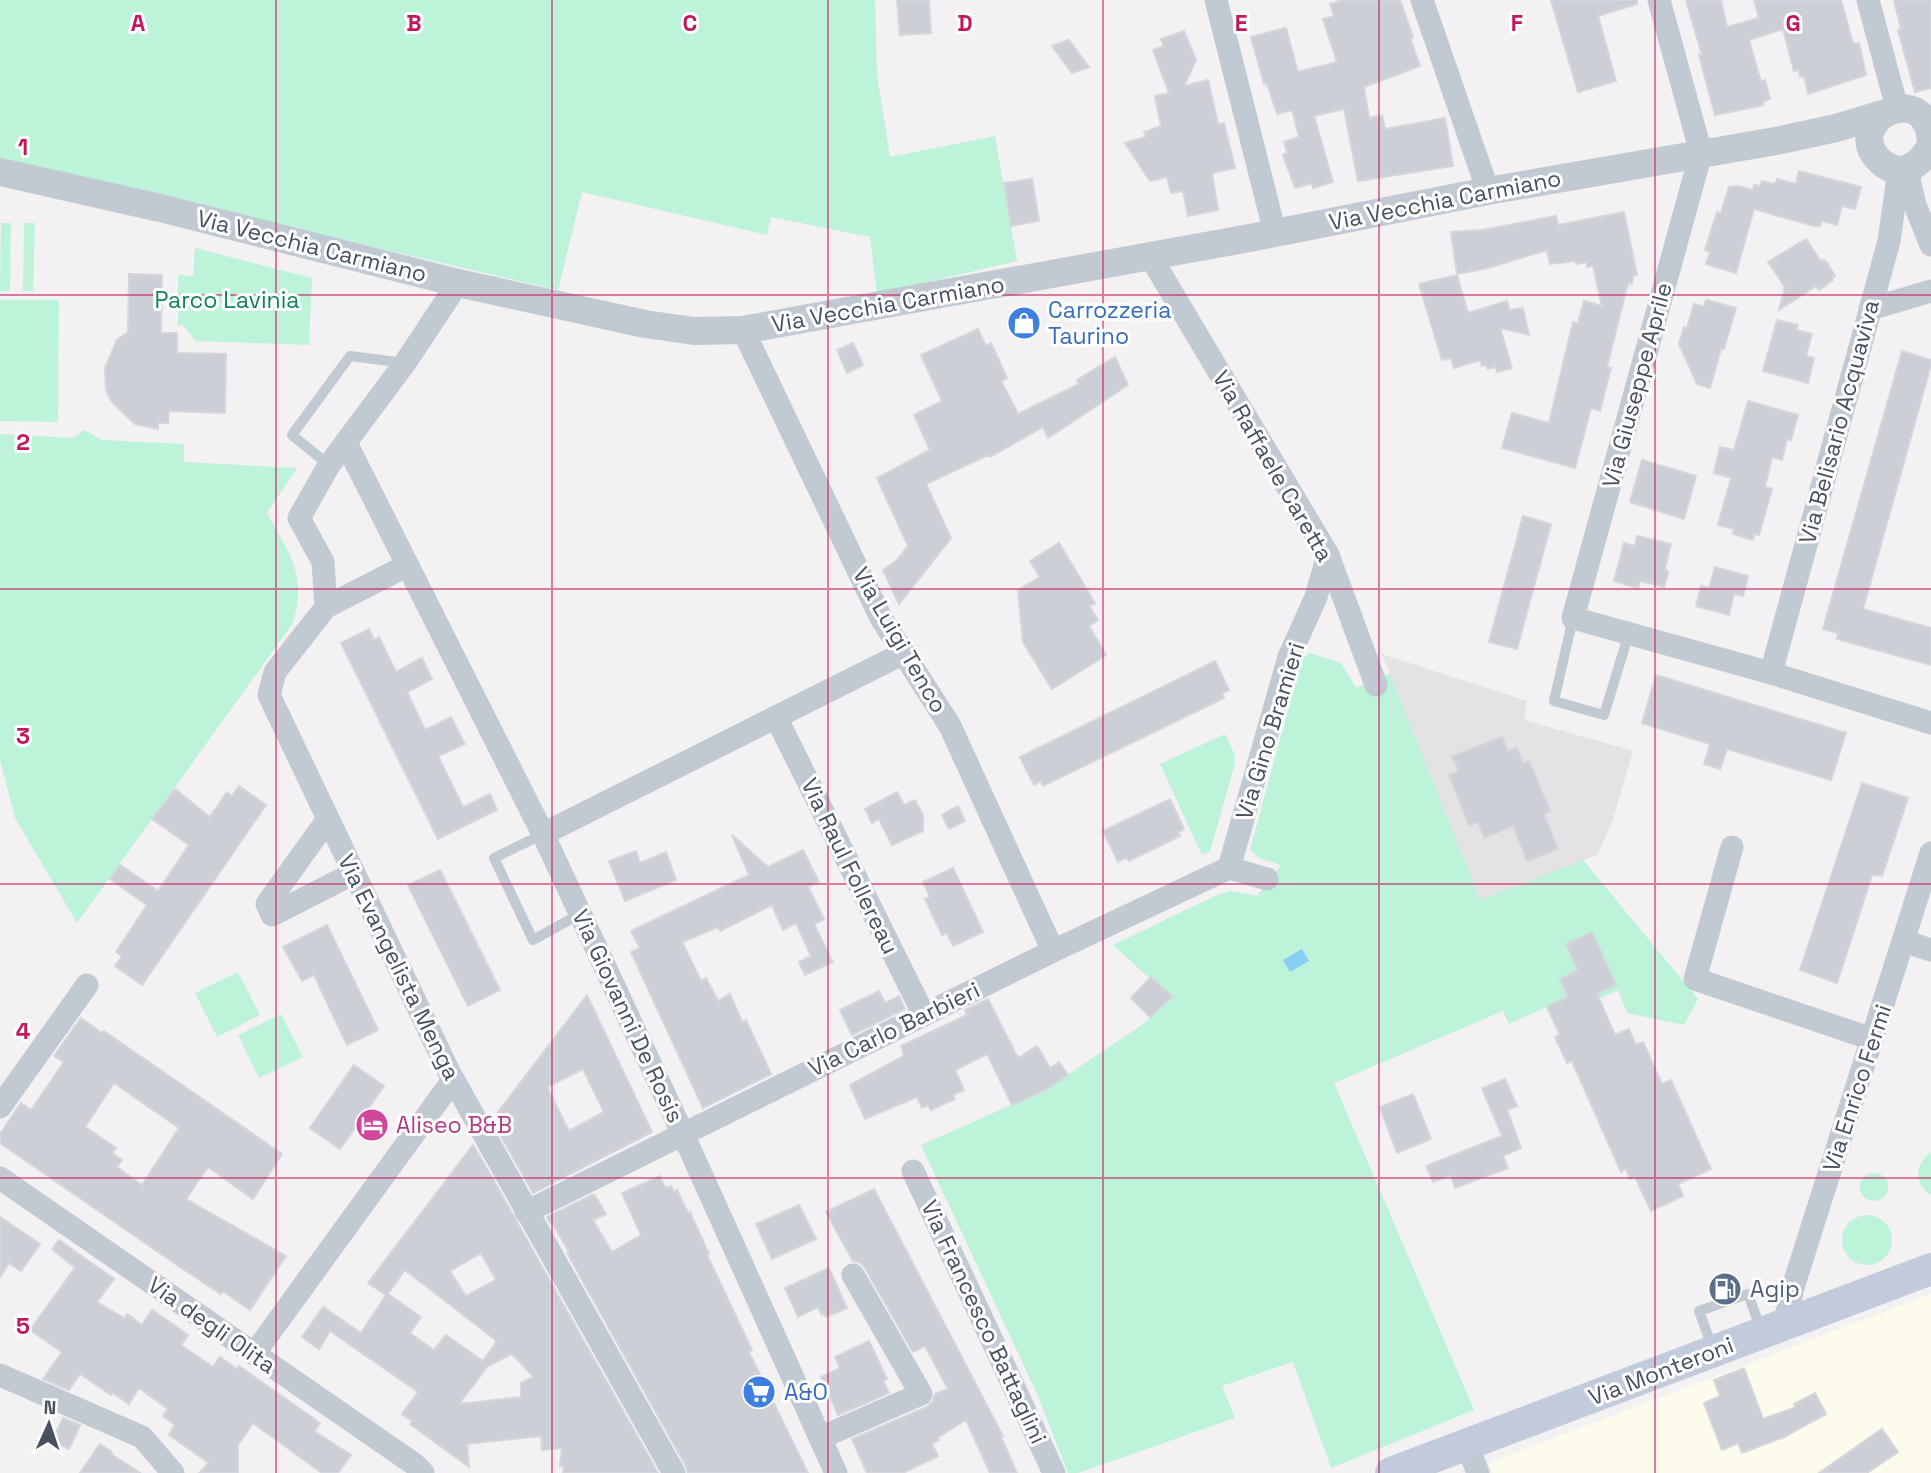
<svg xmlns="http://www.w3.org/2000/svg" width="1931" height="1473" viewBox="0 0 1931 1473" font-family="'Space Grotesk',sans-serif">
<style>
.commercial{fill:#fdfbeb}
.education{fill:#e4e2e3}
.green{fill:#bdf3d9}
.water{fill:#88cdf2}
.building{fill:#cccfd6;stroke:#d4d6dd;stroke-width:2;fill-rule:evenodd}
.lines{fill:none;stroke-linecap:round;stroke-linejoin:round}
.service{stroke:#c1c9d3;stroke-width:10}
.minor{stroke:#c1c9d3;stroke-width:23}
.tertiary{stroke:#c1c9d3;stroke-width:28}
.secondary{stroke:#c2cbdb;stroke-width:32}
.grid{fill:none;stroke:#c2185b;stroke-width:2;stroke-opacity:0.55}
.labels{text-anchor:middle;stroke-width:6;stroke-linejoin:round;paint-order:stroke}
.street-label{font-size:23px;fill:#475160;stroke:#fff}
.park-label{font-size:23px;fill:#118259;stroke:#fff}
.shop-label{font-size:23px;fill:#366cbe;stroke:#fff;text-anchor:start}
.hotel-label{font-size:23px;fill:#b23c85;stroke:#fff;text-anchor:start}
.service-label{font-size:23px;fill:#4e5e75;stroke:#fff;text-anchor:start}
.grid-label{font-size:23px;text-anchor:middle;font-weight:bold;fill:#c2185b;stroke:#fff;stroke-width:6;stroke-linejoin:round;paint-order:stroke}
</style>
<rect width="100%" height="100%" fill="#f3f1f1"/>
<polygon class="commercial" points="1931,1294 1931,1473 1493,1473 1489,1463"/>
<polygon class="education" points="1382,654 1527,701 1524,720 1633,751 1612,822 1597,855 1480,901"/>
<g class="green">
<polygon points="0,0 875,0 877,75 890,157 995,136 1017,261 877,294 870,237 771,217 767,235 582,192 558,290 0,160"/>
<polygon points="1,223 11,223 10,291 0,291"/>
<polygon points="24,223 35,223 33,291 23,291"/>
<polygon points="195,248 312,278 309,345 196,341 183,325 178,325 178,275 193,276"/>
<polygon points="0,300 59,300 58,422 0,421"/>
<path d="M85,430L101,440L184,444V462L297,468L267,513C290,555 307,573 293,623L77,923L15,818L0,760V434L72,438Z"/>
<polygon points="1310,653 1341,663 1356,688 1390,674 1480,900 1583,860 1698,999 1684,1025 1627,1013 1618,990 1592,1002 1591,932 1566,944 1578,970 1560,979 1574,1010 1560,1001 1509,1024 1503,1011 1334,1083 1474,1410 1331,1468 1293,1362 1222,1386 1235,1418 1078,1473 1068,1473 1038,1396 921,1145 1045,1090 1142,1025 1171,998 1113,945 1219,894 1231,891 1257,896 1281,865 1260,859 1250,850 1302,658"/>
<polygon points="1225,734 1235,755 1235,763 1212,845 1209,852 1202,855 1160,764"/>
<polygon points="238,972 260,1015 217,1037 195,993"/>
<polygon points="281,1014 303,1057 259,1078 238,1035"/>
<path d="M1931,1152V1195C1913,1184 1915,1164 1931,1152Z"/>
<circle cx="1874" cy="1187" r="14"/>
<circle cx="1867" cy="1240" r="25"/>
</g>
<polygon class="water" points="1302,949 1309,961 1290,972 1283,960"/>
<g class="building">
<polygon points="897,0 929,0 931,33 900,35"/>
<polygon points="1342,0 1400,0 1413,37 1410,38 1420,66 1364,87 1369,118 1382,115 1385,129 1445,118 1453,166 1358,181 1344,109 1314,116 1333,182 1313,188 1312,183 1295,188 1283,155 1287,153 1284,142 1299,137 1292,110 1277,114 1267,83 1264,84 1251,37 1286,28 1298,72 1337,62 1323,19 1334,16 1330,4"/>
<polygon points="1551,0 1637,0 1637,4 1598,16 1616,81 1578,92"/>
<polygon points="1686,0 1721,0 1727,27 1759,18 1754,0 1841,0 1853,44 1859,43 1866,75 1808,94 1804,76 1800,77 1799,70 1794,71 1783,29 1749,40 1761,82 1765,80 1770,99 1763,101 1764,105 1715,115 1699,55 1702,55"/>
<polygon points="1894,0 1931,0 1931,88 1915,92 1898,30 1901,29"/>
<polygon points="1184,31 1196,60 1184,86 1208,80 1218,124 1224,123 1235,168 1212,173 1218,210 1188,216 1183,191 1171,193 1167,177 1150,181 1125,143 1146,137 1144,132 1161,126 1155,96 1169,93 1153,50 1164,46 1161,39"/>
<polygon points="1069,40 1089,67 1072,73 1052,46"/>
<polygon points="1799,171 1861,187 1855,209 1842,206 1837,225 1822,221 1820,226 1814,226 1754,209 1736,273 1706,264 1710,252 1705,250 1717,212 1721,213 1729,187 1738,186 1753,190 1754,185 1760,186 1762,181 1775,184 1777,179 1796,184"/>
<polygon points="1032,179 1039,221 1011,226 1004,183"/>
<polygon points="1624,212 1637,275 1633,276 1632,284 1628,283 1607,367 1611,368 1600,411 1591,408 1575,468 1502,448 1512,413 1549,423 1573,322 1578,323 1584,301 1602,306 1593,266 1587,267 1587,262 1576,264 1576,261 1550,264 1547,250 1488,268 1457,274 1451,232 1482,230 1556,216 1558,225"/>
<polygon points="1806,239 1820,260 1826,261 1835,276 1832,278 1833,280 1819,290 1816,286 1779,310 1785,287 1768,262"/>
<polygon points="129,274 162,275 161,333 177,333 177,353 226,354 225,413 169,411 168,423 158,423 158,429 135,424 112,402 106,390 105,368 117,340 128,332"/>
<polygon points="1457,275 1468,313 1507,301 1509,310 1523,308 1529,335 1500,328 1512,368 1497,372 1496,367 1488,369 1486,365 1482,366 1480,360 1454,368 1451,358 1442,360 1419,284"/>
<polygon points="1706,300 1736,308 1724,349 1721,349 1710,388 1697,384 1679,344 1684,327 1687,328 1694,304 1704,307"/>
<polygon points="1777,320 1798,325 1796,330 1812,334 1806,356 1814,358 1808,383 1763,371"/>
<polygon points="978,329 986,346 991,343 1007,378 1001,381 1018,414 1079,384 1077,380 1115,357 1128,385 1048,438 1043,427 990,457 988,455 926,484 951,538 899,604 883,570 896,561 908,546 877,478 930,450 914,415 942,401 921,355"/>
<polygon points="853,343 863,365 847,373 837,350"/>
<polygon points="1902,351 1931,360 1931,365 1863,609 1931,628 1931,665 1837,639 1838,633 1823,629"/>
<polygon points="1748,401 1798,415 1791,440 1787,439 1782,460 1772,457 1765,487 1772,489 1759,535 1754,534 1753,540 1733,534 1734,529 1718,525 1731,478 1714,473 1720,447 1734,450"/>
<polygon points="1642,460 1696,476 1684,519 1630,502"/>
<polygon points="1523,516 1551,524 1517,649 1489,642"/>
<polygon points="1637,536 1671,544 1665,568 1668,573 1664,587 1640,581 1638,588 1614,581 1624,543 1635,546"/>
<polygon points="1059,543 1095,603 1089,606 1098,620 1089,626 1106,655 1052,689 1023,642 1018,590 1040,577 1030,561"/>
<polygon points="1715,567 1748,576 1743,596 1734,594 1729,615 1696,606 1701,586 1709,588"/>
<polygon points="369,629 374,640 379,637 396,672 422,658 432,679 407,692 425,730 451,717 465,744 438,756 463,807 490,794 497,810 438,839 341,643"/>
<polygon points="1215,661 1229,690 1222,693 1224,698 1043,786 1041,781 1034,785 1020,757"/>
<polygon points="1656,675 1846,733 1831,780 1727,749 1720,769 1704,764 1710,744 1642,723"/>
<polygon points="1502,737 1508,751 1517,748 1523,763 1529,761 1550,811 1544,814 1558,849 1527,861 1513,826 1484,838 1478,822 1469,825 1449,775 1459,771 1452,756"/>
<polygon points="1862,783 1908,798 1882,876 1872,875 1837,983 1800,970"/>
<polygon points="239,786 266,805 142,985 115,966 122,956 116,952 147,905 110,879 120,865 158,891 189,845 152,819 175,789 210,817 227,792 232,796"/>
<polygon points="897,792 904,805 915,800 923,815 923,831 892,845 879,819 872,823 865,809"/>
<polygon points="1170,799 1184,829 1178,832 1180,836 1129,861 1127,857 1118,862 1103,831"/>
<polygon points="958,806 965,821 949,829 942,815"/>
<polygon points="732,835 768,867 803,850 819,882 808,887 824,919 814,924 833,962 805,975 799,962 811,956 796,923 783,930 772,905 720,931 718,927 682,942 701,981 706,978 718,1001 730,994 742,1022 746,1020 771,1074 703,1108 631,952 640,948 631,931 749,875"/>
<polygon points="636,851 640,863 666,852 676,880 625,901 609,861"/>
<polygon points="953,868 983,932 953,946 947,933 942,935 925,899 930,897 923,882"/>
<polygon points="440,870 500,990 468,1006 408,885"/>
<polygon points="327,925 378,1030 347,1045 314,975 302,981 283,947"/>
<polygon points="1592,932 1616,985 1597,994 1615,1035 1629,1029 1636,1045 1643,1042 1662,1084 1671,1080 1711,1169 1678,1184 1683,1196 1651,1211 1635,1177 1630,1179 1626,1169 1621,1172 1572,1061 1567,1063 1555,1037 1560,1035 1547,1007 1568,997 1560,979 1578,970 1566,944"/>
<polygon points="1151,977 1172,997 1150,1017 1131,998"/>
<polygon points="879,991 885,1003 899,996 905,1009 852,1035 840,1010"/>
<path d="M587,995L652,1132L533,1193L492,1120ZM583,1069L604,1112L569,1131L547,1087Z"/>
<polygon points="988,999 1018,1058 1037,1046 1050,1068 1059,1062 1068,1075 1045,1090 1012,1105 987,1054 955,1070 964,1090 953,1095 955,1099 931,1110 928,1105 922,1108 917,1097 865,1119 850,1085 904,1056 901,1046 967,1015 965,1010"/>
<path d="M81,1018L102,1033L104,1031L282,1154L253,1199L208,1167L186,1199L286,1256L250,1310L223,1291L221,1294L177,1265L0,1143V1134L21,1103L31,1110L64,1062L54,1056ZM114,1083L179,1128L142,1185L117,1167L122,1160L112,1153L116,1148L85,1127Z"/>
<polygon points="354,1065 384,1086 340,1149 310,1128"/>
<polygon points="1505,1079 1517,1106 1507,1110 1521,1148 1503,1156 1508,1168 1455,1188 1451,1175 1433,1182 1426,1166 1502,1136 1482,1088"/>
<polygon points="1413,1094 1431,1139 1397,1153 1380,1107"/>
<path d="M473,1145L486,1167L658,1473H563L564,1466H560L562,1448L542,1450L541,1436L467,1444L469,1467L410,1424L412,1421L402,1414L418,1392L330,1331L319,1349L302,1337L323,1307L361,1333L386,1295L368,1283ZM481,1253L496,1280L466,1296L450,1271ZM405,1270L497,1341L483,1361L446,1335L434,1350L410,1333L421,1317L388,1294ZM512,1354L534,1377L521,1383V1397L459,1404L488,1366Z"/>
<polygon points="660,1176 665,1188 671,1186 674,1192 677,1190 688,1213 690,1212 709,1254 707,1255 752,1350 749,1352 808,1473 688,1473 686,1466 567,1253 569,1252 552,1222 550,1223 547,1217 594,1194 606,1214 593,1220 612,1252 641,1235 622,1193"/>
<polygon points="874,1189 1003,1436 1001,1437 1017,1473 990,1473 966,1420 937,1438 939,1440 932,1444 938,1456 903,1473 867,1473 852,1439 927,1407 933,1401 935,1394 948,1389 925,1346 913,1352 865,1268 861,1263 853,1261 826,1212"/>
<polygon points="799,1205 816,1239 772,1259 756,1224"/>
<polygon points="0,1217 40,1244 21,1271 9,1263 0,1277"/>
<polygon points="59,1240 114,1279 97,1302 124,1318 127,1314 142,1325 152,1310 188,1335 181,1345 213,1367 220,1357 237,1369 239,1366 320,1423 314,1431 351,1455 338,1473 322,1473 253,1423 238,1445 238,1473 199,1473 209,1463 169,1435 175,1425 163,1416 168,1409 139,1388 129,1404 113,1393 111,1395 80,1374 69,1390 43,1379 62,1352 30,1330 75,1268 52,1249"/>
<polygon points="829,1268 847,1308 826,1317 824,1314 822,1315 818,1307 798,1317 785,1288"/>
<polygon points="869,1341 887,1379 883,1381 889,1393 838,1415 821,1377 840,1368 835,1357"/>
<polygon points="1744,1368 1763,1419 1796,1407 1794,1404 1815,1393 1826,1414 1784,1437 1742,1453 1738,1443 1722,1450 1704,1403 1720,1396 1714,1380"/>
<polygon points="63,1418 80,1425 69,1449 52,1441"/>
<polygon points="1882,1429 1898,1452 1867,1473 1819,1473"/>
<polygon points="100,1444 112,1452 111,1454 140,1473 80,1473"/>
</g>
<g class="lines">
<g class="service">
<polyline points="329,465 292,435 350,356 405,363"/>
<polyline points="1573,618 1554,701 1604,715 1629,633"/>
<polyline points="543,834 494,858 533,940 580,914"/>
<polyline points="1713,1349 1699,1311 1748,1294 1761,1330"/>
</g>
<g class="minor">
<polyline points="1216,0 1275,233"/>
<polyline points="1422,0 1488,191"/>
<polyline points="1659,0 1701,153 1573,618 1771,673 1931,723"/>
<polyline points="1868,0 1897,108"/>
<polyline points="1907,170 1915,205 1931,245"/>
<polyline points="1150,256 1328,555 1376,685"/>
<polyline points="1870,309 1931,291"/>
<polyline points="743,330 881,618 950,726 1053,951"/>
<polyline points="346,443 543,834 683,1134 836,1473"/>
<polyline points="406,566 326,607 275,672 269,695 449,1072 674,1473"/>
<polyline points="326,607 323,562 299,518 329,465 405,363 458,283"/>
<polyline points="1771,673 1889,241 1899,170"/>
<polyline points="776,717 924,1015"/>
<polyline points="328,819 267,904 272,915 354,873"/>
<polyline points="543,834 904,653"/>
<polyline points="1732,847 1695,979 1872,1039"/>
<polyline points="1229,868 1289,657 1316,597 1328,555"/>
<polyline points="1903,941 1931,950"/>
<polyline points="0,1107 87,985"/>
<polyline points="913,1171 1054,1473"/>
<polyline points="0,1178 414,1464 423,1473"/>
<polyline points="526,1212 1053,951 1229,868 1267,879"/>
<polyline points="1784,1324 1794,1284 1931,853"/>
<polyline points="254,1354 453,1080"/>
<polyline points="0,1375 142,1437 173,1473"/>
<polyline points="820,1438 921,1394 853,1275"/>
<polyline points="1467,1444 1478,1473"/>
</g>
<g class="tertiary">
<path d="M1931,143C1928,75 1839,122 1880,161C1900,180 1921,165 1931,145"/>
<polyline points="0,172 160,208 458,283 645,324 694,331 743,330 1255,237 1488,191 1781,140 1836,128 1883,114"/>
</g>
<polyline class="secondary" points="1391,1473 1931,1269"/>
</g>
<path class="grid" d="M276,0V1473M552,0V1473M828,0V1473M1103,0V1473M1379,0V1473M1655,0V1473M0,295H1931M0,589H1931M0,884H1931M0,1178H1931"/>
<defs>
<symbol id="shop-disc" viewBox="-11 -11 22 22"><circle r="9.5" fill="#3f7fe0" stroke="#fff"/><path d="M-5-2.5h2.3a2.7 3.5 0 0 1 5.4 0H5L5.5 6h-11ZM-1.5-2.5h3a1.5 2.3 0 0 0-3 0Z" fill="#fff"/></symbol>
<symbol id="hotel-disc" viewBox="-11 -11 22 22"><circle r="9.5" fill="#d1479c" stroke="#fff"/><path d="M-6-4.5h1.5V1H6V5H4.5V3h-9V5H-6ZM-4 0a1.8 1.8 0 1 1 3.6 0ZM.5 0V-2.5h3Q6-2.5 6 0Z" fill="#fff"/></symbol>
<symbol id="fuel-disc" viewBox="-11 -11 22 22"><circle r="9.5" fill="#5c6f8a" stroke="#fff"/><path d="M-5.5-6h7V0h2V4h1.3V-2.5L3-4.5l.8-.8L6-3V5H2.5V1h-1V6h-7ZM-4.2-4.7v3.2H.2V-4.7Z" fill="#fff"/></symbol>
<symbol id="supermarket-disc" viewBox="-11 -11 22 22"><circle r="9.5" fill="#3f7fe0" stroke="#fff"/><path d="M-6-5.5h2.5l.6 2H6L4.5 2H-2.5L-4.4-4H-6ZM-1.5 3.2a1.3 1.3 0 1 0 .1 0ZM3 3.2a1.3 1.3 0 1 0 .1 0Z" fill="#fff"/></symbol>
</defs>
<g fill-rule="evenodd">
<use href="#shop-disc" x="1005" y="304" width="38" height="38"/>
<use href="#hotel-disc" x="353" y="1106" width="38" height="38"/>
<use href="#fuel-disc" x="1706" y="1270" width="38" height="38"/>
<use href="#supermarket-disc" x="740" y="1373" width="38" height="38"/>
</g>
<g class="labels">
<g class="street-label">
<text transform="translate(1445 200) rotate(-11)" y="8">Via Vecchia Carmiano</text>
<text transform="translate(312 246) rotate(14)" y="8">Via Vecchia Carmiano</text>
<text transform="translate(888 304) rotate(-10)" y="8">Via Vecchia Carmiano</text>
<text transform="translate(1637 385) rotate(-75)" y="8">Via Giuseppe Aprile</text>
<text transform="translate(1839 422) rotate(-75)" y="8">Via Belisario Acquaviva</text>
<text transform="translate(1273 466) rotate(60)" y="8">Via Raffaele Caretta</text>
<text transform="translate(900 640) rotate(60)" y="8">Via Luigi Tenco</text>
<text transform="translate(1270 731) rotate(-73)" y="8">Via Gino Bramieri</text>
<text transform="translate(850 866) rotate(64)" y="8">Via Raul Follereau</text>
<text transform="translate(399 967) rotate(64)" y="8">Via Evangelista Menga</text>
<text transform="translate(628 1016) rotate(65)" y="8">Via Giovanni De Rosis</text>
<text transform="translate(894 1029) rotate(-26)" y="8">Via Carlo Barbieri</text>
<text transform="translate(1857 1088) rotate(-72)" y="8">Via Enrico Fermi</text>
<text transform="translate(984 1322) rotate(65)" y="8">Via Francesco Battaglini</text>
<text transform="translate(212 1325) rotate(35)" y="8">Via degli Olita</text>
<text transform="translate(1661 1371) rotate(-21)" y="8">Via Monteroni</text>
</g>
<g class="park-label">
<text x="227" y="308">Parco Lavinia</text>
</g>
<g class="shop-label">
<text x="1048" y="318">Carrozzeria<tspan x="1048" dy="26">Taurino</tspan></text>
<text x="784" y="1400">A&amp;O</text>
</g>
<g class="hotel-label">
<text x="396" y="1133">Aliseo B&amp;B</text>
</g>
<g class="service-label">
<text x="1750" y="1297">Agip</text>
</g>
</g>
<g class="grid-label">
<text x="138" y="31">A</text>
<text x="414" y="31">B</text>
<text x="690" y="31">C</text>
<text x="965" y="31">D</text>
<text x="1241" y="31">E</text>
<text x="1517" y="31">F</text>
<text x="1793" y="31">G</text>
<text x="23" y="155">1</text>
<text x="23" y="450">2</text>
<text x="23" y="744">3</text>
<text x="23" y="1039">4</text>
<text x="23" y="1334">5</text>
</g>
<g transform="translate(49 1424) rotate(3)" stroke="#ffffff" stroke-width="5" paint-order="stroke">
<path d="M0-5L12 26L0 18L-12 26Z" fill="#475160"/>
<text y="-10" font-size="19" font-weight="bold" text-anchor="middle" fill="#475160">N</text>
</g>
</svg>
